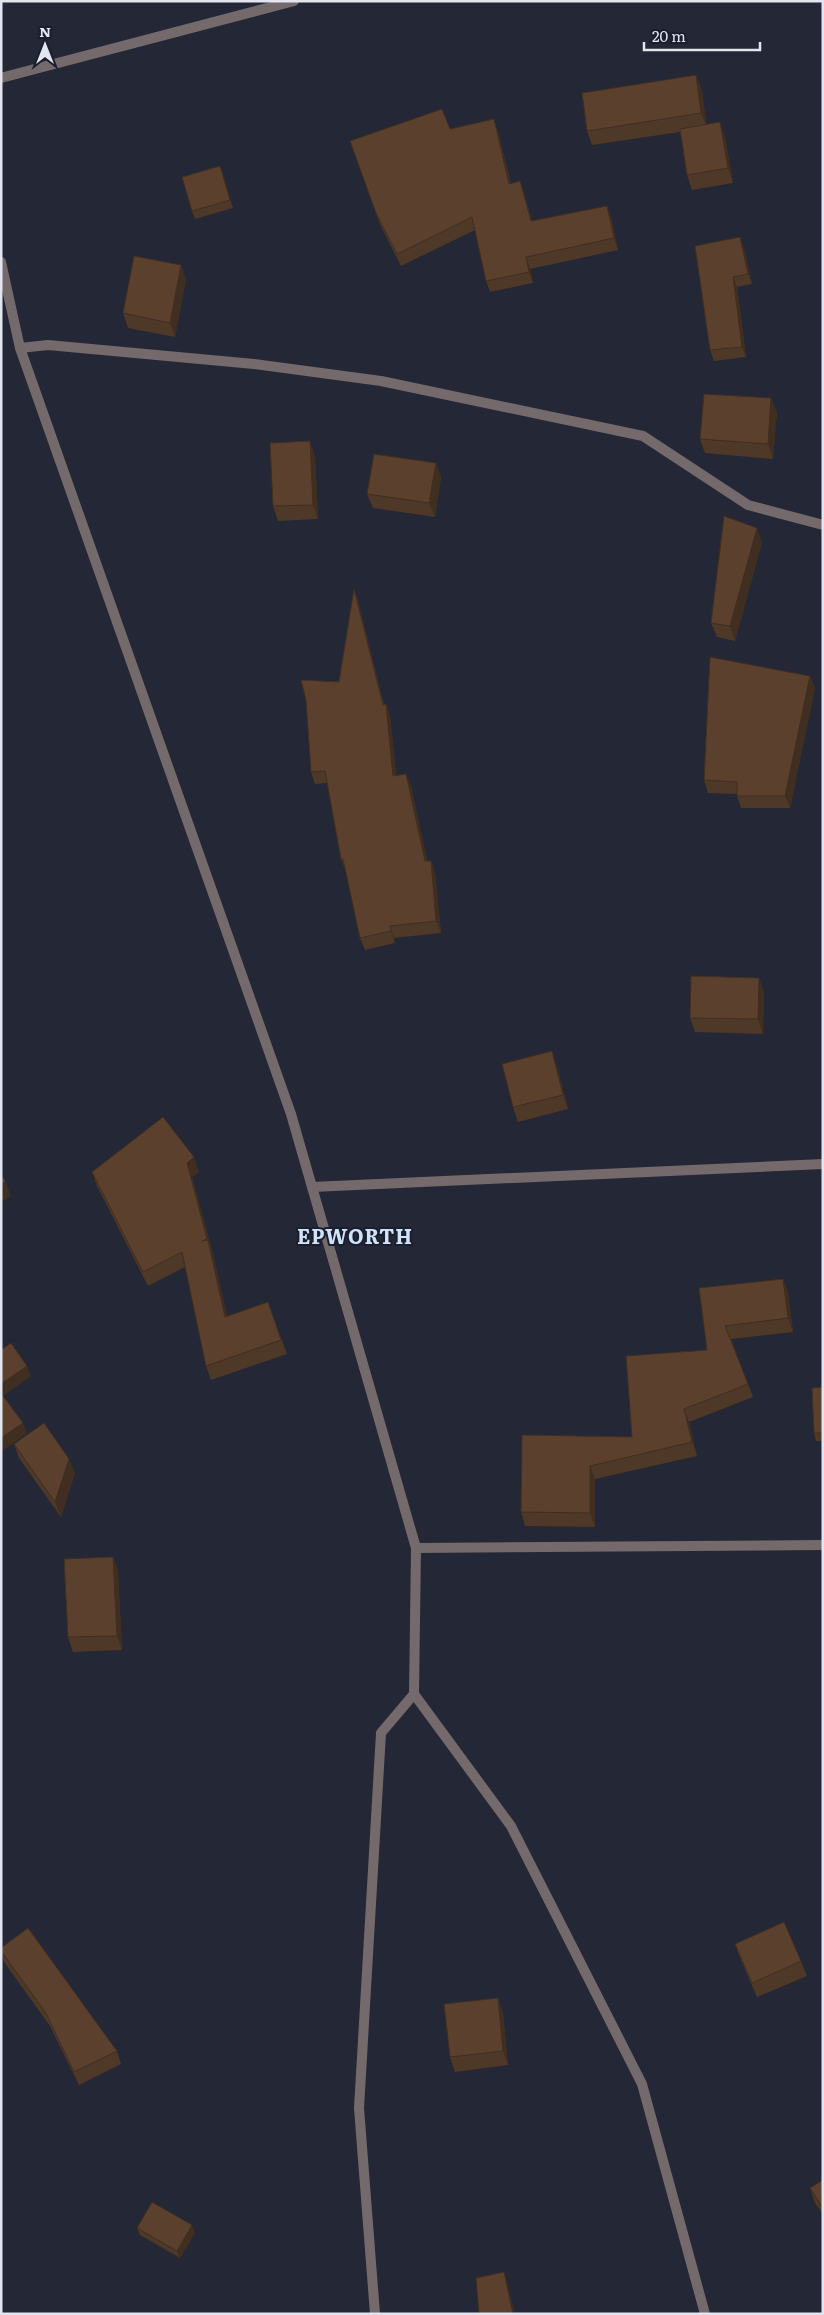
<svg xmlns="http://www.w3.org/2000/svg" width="824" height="2315" viewBox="0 0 824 2315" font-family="Literata,serif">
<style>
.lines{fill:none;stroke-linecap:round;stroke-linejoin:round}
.lane{stroke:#746a6c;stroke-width:10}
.street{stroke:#746a6c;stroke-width:10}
.wall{fill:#4e3827}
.shaded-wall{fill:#402e20}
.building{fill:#5b412d;stroke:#402e20}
.labels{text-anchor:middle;stroke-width:4;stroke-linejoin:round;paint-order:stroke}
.district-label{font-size:20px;font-weight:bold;letter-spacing:1px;fill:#cfe4fc;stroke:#1b1e2c}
</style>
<rect width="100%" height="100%" fill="#242736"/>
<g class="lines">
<polyline class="lane" points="1,78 294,1"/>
<g class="street">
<polyline points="1,262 20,348 291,1114 416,1548 414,1694 511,1826 642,2084 705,2314"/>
<polyline points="20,348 48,345 254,364 381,381 643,436 748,505 823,525"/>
<polyline points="312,1187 823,1164"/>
<polyline points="416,1548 823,1545"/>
<polyline points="375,2314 359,2108 381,1733 414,1694"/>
</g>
</g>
<g class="wall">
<polygon points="702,90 706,124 725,137 733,183 692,190 687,175 680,132 592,145 587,131"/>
<polygon points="450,129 498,131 511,184 520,181 524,193 532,221 611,217 618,250 530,269 533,283 490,292 486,281 475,230 401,266 380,224 350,141"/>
<polygon points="220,166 233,208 195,219 192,211"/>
<polygon points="695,246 744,248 752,284 737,287 746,357 714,361 710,350"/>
<polygon points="186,279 175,337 128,328 123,313"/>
<polygon points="777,412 773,459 705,453 700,439"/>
<polygon points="315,455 318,519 278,521 273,506"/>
<polygon points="436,463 441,477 435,517 373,508 367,494"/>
<polygon points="762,542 735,641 717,637 711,623"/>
<polygon points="354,589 358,601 384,704 386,704 390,716 396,776 411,786 427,861 431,861 435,873 441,933 394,938 395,943 365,950 360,938 346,871 341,859 327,783 315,784 311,772 339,682"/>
<polygon points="810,676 815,688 790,808 741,808 737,796 737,794 708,793 704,780"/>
<polygon points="759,978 764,993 763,1034 695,1032 690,1018"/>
<polygon points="557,1066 568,1109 518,1122 513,1107"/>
<polygon points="92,1172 199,1172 192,1177 213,1254 227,1317 268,1302 287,1354 211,1380 206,1366 185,1267 148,1286 97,1186"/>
<polygon points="783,1279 788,1292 793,1332 731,1339 753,1397 689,1422 697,1456 595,1479 595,1527 525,1526 521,1512 632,1437 707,1350 699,1288"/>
<polygon points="823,1387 823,1441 816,1441 814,1433"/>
<polygon points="14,1444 75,1473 61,1517 19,1458"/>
<polygon points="113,1557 118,1571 122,1650 73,1652 68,1637"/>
<polygon points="735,1944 801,1961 807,1976 757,1997 740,1958"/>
<polygon points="1,1948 117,2051 121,2064 79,2085 50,2026 4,1962 1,1953"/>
<polygon points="498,1998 503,2013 508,2065 455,2072 450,2057"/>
<polygon points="823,2180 823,2214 815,2203 810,2188"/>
<polygon points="192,2225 195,2233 180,2258 140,2235 137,2228"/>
</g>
<g class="shaded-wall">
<polygon points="696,75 702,90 707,128 701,113"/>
<polygon points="494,119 498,131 513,196 509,184"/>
<polygon points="720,122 725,137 733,183 728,168"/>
<polygon points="220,166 223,173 233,208 230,200"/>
<polygon points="520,181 524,193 535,233 531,221"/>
<polygon points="607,206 611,217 618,250 614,238"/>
<polygon points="740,237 744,248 752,284 748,274"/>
<polygon points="526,257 530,269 533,283 529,272"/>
<polygon points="181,265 186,279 175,337 170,323"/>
<polygon points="733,277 737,287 746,357 742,347"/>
<polygon points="771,398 777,412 773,459 768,444"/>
<polygon points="310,441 315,455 318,519 313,505"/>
<polygon points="436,463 441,477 435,517 429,503"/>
<polygon points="757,528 762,542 735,641 730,626"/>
<polygon points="354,589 358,601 387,717 383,705"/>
<polygon points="810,676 815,688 790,808 785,796"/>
<polygon points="386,704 390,716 398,788 393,776"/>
<polygon points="406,774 411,786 430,873 425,861"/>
<polygon points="431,861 435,873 441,933 436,921"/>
<polygon points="390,926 394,938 395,943 391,931"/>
<polygon points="759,978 764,993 763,1034 758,1019"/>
<polygon points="552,1051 557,1066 568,1109 563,1095"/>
<polygon points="194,1157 199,1172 192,1177 213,1254 231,1332 225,1317 208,1241 187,1163"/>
<polygon points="6,1182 11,1196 1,1202 1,1184"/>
<polygon points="783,1279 788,1292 793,1332 788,1318"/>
<polygon points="27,1366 31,1376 1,1398 1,1384"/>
<polygon points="684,1409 689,1422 697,1456 692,1442"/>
<polygon points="23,1423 27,1433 1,1452 1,1438"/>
<polygon points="69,1459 75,1473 61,1517 55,1502"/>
<polygon points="590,1466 595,1479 595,1527 590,1513"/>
<polygon points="113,1557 118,1571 122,1650 117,1636"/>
<polygon points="498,1998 503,2013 508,2065 503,2051"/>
<polygon points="192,2225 195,2233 180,2258 177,2251"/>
<polygon points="504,2272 508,2285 515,2314 513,2314"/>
</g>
<g class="building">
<polygon points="696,75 701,113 587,131 582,93"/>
<polygon points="442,109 450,129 494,119 509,184 520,181 531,221 607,206 614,238 526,257 529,272 486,281 472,217 397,254 376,213 350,141"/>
<polygon points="720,122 728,168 687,175 680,129"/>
<polygon points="220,166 230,200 192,211 182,177"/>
<polygon points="740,237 748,274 733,277 742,347 710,350 695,246"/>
<polygon points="134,256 181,265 170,323 123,313"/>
<polygon points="704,394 771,398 768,444 700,439"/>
<polygon points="310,441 313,505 273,506 270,443"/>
<polygon points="374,454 436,463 429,503 367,494"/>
<polygon points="724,516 757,528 730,626 711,623"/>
<polygon points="354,589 383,705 386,704 393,776 406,774 425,861 431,861 436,921 390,926 391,931 360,938 343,859 341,859 325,771 311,772 306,700 301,680 339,682"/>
<polygon points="710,657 810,676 785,796 737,796 737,782 704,780"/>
<polygon points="691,976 759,978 758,1019 690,1018"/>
<polygon points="552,1051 563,1095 513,1107 502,1064"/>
<polygon points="163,1117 194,1157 187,1163 207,1239 202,1241 208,1240 225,1317 268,1302 281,1340 206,1366 182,1252 143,1272 92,1172"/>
<polygon points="1,1175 6,1182 1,1184"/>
<polygon points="783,1279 788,1318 725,1326 748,1384 684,1409 692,1442 590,1466 590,1513 521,1512 522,1435 632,1437 626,1356 707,1350 699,1288"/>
<polygon points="11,1343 27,1366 1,1384 1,1350"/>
<polygon points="823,1387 823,1433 814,1433 812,1388"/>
<polygon points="1,1393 23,1423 1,1438"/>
<polygon points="44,1423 69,1459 55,1502 14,1444"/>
<polygon points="113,1557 117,1636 68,1637 64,1559"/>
<polygon points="784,1922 801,1961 752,1983 735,1944"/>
<polygon points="28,1928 117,2051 74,2072 46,2013 1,1951 1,1948"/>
<polygon points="498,1998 503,2051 450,2057 444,2004"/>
<polygon points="823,2180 823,2208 810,2188"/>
<polygon points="152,2202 192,2225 177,2251 137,2228"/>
<polygon points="504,2272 513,2314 479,2314 476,2278"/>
</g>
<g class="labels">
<g class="district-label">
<text x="355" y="1244">EPWORTH</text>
</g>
</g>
<rect width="824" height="2315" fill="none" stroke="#e3e6f0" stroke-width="5"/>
<g transform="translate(45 45)" stroke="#1b1e2c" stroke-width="4" paint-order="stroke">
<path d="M0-4L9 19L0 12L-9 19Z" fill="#e3e6f0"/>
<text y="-8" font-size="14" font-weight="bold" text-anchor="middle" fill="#e3e6f0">N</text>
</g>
<path d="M644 42v8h116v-8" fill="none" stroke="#e3e6f0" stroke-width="2.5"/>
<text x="652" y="42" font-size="15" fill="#e3e6f0" stroke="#1b1e2c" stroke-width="4" paint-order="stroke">20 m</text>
</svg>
